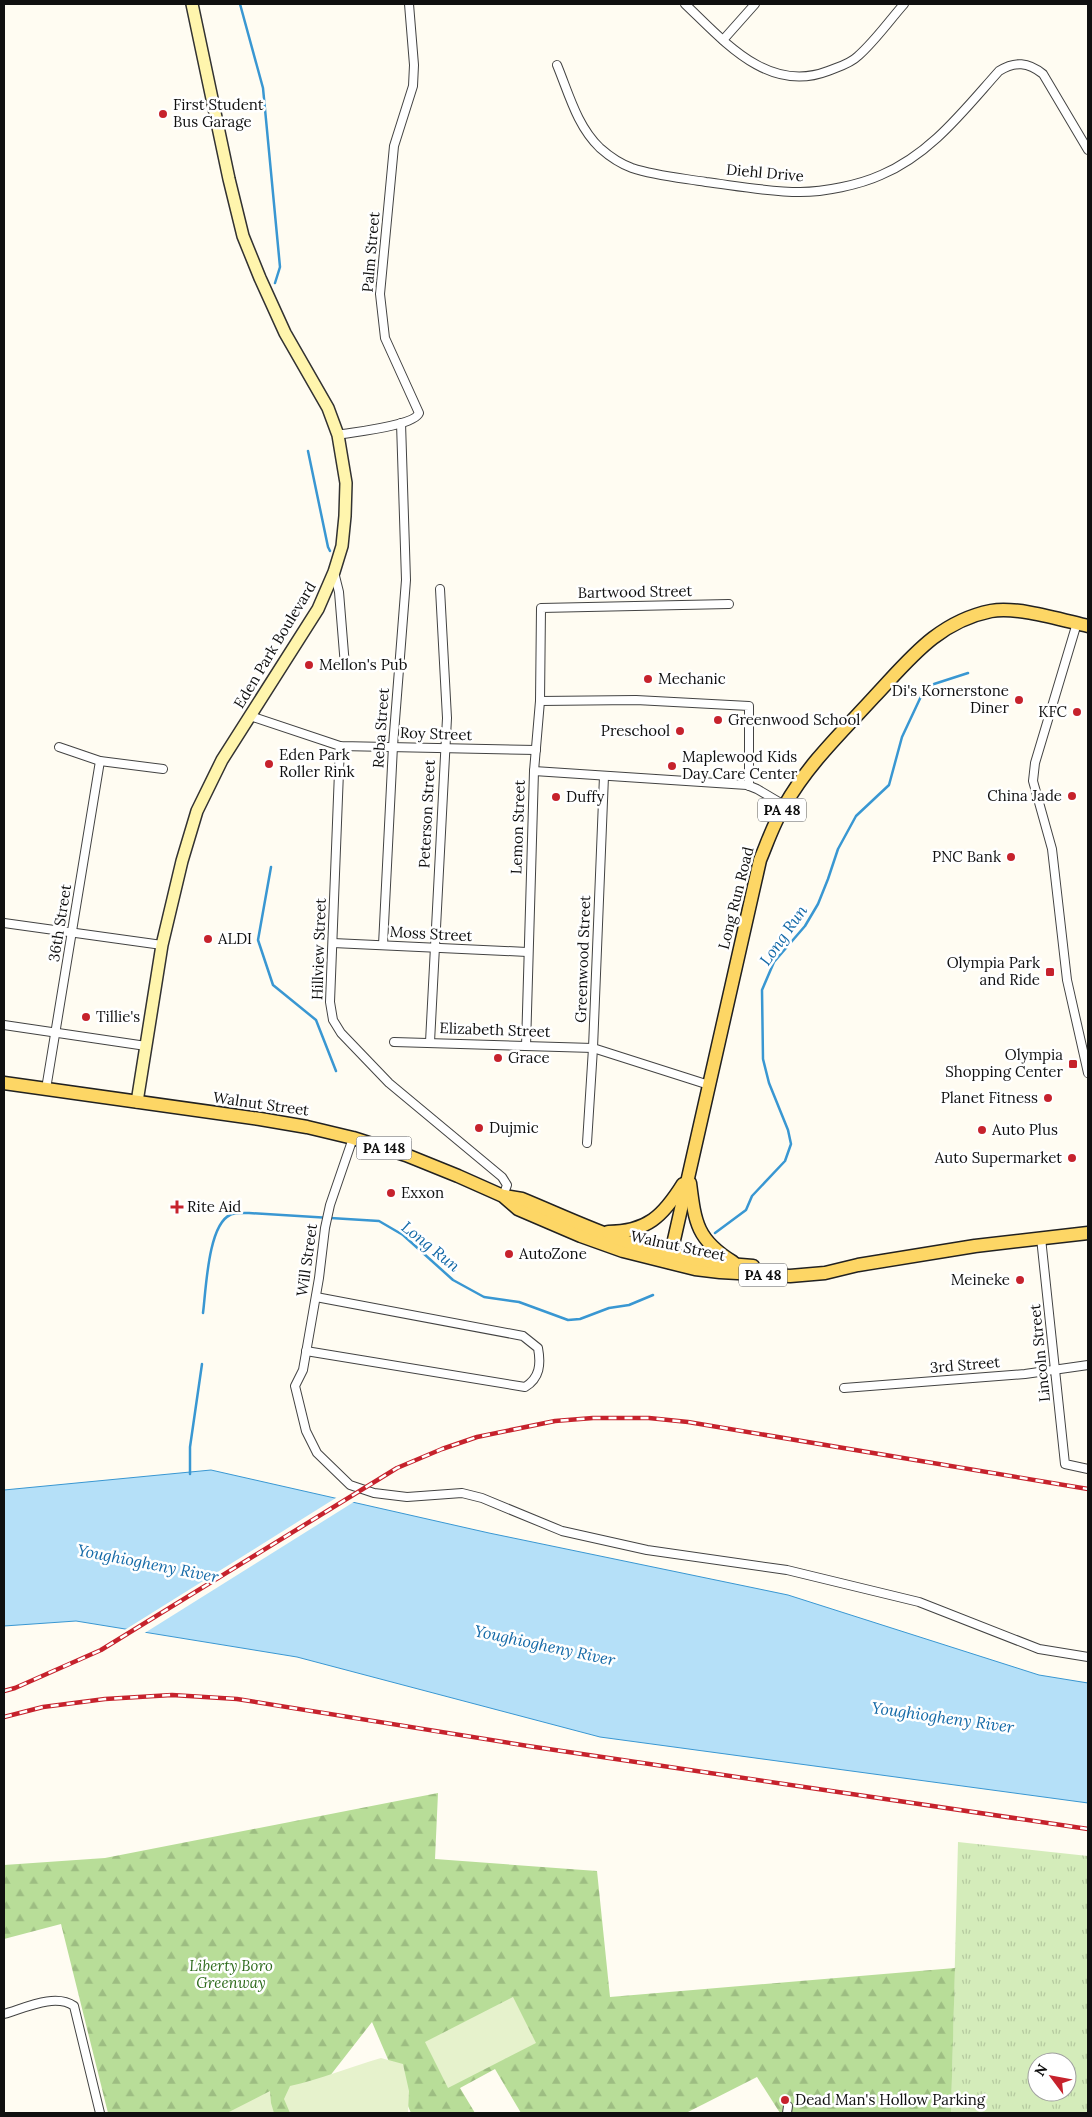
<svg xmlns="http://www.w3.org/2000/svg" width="1092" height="2117" viewBox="0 0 1092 2117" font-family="Lora,serif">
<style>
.grass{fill:url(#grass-tufts);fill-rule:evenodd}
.forest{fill:url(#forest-firs)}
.pitch{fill:#e6f2cc}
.water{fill:#b5e0f8;stroke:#3997d2}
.pier{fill:#fffcf2}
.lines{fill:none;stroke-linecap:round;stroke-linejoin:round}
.stream{stroke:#3997d2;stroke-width:2.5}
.street-casing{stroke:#434343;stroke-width:10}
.secondary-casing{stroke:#323232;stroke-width:14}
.primary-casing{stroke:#212121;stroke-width:15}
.street{stroke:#fff;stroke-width:8}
.secondary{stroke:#fff5ad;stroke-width:11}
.primary{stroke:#fdd665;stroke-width:12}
.rail-casing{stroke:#c6222c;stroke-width:4.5}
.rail{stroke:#fff;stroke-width:2.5;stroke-dasharray:8;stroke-linecap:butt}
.poi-dot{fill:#c6222c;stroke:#fff;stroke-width:2}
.labels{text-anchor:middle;stroke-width:5;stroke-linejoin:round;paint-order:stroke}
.shield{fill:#fff;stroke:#585858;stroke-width:1}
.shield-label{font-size:14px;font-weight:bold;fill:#101010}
.poi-label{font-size:15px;fill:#101010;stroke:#fff;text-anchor:start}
.street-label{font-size:15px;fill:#101010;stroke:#fff}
.park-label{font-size:15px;font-style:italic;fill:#2e6b1d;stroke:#fff}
.water-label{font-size:16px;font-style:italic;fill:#1369a7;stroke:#fff}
</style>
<defs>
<pattern id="grass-tufts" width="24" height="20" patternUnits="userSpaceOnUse" patternTransform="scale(1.25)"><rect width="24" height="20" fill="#d4ecba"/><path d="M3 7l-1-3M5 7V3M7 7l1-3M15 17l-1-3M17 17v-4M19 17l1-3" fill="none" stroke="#b5c99f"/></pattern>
<pattern id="forest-firs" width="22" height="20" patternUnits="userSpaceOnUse" patternTransform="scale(1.25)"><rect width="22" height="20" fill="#b8dd98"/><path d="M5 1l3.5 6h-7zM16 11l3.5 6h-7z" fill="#9dbd82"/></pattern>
</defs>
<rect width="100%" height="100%" fill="#fffcf2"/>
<path class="grass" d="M958,1842L1088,1856V2113H951ZM1037,2062H1067V2092H1037Z"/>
<polygon class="forest" points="438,1793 435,1859 597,1871 610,1997 955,1968 951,2113 780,2113 757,2077 686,2113 521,2113 495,2069 460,2088 475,2113 411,2113 372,2022 301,2113 108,2113 61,1924 4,1939 4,1865 105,1858"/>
<g class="pitch">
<polygon points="513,1997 536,2043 448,2088 425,2042"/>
<path d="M381,2058L403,2064L409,2091L408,2113H290L284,2099L290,2086C321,2079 350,2067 381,2058Z"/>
<polygon points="270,2091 271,2103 274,2113 227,2113"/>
</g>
<polygon class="water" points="211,1470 489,1533 788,1595 1039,1675 1088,1683 1088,1803 600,1737 297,1657 76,1621 4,1626 4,1490"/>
<polygon class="pier" points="339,1496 357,1500 143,1634 123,1631"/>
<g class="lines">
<g class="stream">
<polyline points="240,4 263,88 280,267 275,283"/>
<polyline points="308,451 328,547 330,551"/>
<polyline points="271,867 258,940 273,985 316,1020 336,1071"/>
<polyline points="715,1233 746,1210 752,1196 785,1161 791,1144 788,1130 769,1083 763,1059 762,990 774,962 805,926 818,904 828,879 838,849 856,816 889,785 902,737 924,690 934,684 968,673"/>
<path d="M203,1313C206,1290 208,1225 230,1215C235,1212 244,1213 249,1213L379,1221L403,1235L453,1280L484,1297L519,1302L568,1320L580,1319L609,1308L629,1305L653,1295"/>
<polyline points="190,1474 190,1447 202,1364"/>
</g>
<defs>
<g id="street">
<path d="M685,4C724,41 768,94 828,71C838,67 850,64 858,56C875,41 889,21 904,4"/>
<polyline points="723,40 755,4"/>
<path d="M557,65C569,94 577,126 600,148C609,156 621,164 632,168C656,176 682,178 706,182C737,186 769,192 800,192C824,192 859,185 881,175C931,154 964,110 999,71C1015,61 1028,62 1043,74L1088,150"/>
<path d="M338,435C353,432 414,426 419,413L385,338L380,294L394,146L413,86L414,65L409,4"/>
<polyline points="334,572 339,592 345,666"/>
<polyline points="1077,623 1035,763 1033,781 1052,849 1067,980 1088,1073"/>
<polyline points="540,701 636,700 749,706 749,786"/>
<polyline points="250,716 340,746 536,750"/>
<polyline points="340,746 330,1002 333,1020 341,1033 389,1083 502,1177 507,1185 503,1196"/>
<polyline points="59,747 100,761 163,769"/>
<polyline points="534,771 747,785 757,789 784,805"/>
<polyline points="4,923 162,945"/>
<polyline points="333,943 527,952"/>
<polyline points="383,945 393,746 406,580 401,423"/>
<polyline points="4,1025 146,1046"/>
<polyline points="394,1042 593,1048 709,1085"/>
<polyline points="430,1042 447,718 440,589"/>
<polyline points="526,1046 534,771 540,701 541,608 729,604"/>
<polyline points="46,1089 100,761"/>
<polyline points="353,1138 330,1205 325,1228 319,1278 303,1370 295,1386 306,1431 317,1453 350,1485 374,1493 407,1497 462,1493 482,1498 562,1531 647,1550 787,1570 919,1602 1039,1649 1088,1657"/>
<polyline points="587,1143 593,1048 604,776"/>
<polyline points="1041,1238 1065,1464 1088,1469"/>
<path d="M306,1351L525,1387C540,1378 541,1364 538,1348L523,1336L316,1297"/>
<polyline points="844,1388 1025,1374 1088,1365"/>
<path d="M4,2014C25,2008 55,1993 74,2006L100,2113"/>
<polyline points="787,2113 788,2106"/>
</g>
<polyline id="secondary" points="137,1102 162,945 182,861 197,811 222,760 318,609 334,572 342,546 345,516 346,483 338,435 328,408 285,333 260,278 243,236 229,179 192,4"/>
<g id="primary">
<polyline points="4,1083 260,1119 307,1127 353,1138 406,1155 458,1176 503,1196 518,1209 581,1236 623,1251 695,1269 720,1272 790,1276 825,1273 858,1265 975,1246 1088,1233"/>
<path d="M690,1183C695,1223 697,1240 733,1262"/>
<path d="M504,1196L522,1199C556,1213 590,1229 625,1241C665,1256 710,1263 753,1266"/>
<path d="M608,1232C647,1232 663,1216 683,1184"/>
<path d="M669,1262L760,860C768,841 774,822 785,805C808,764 843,731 874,697C893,677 911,655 933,638C950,625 971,615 991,611C1017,606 1062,620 1088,626"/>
</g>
</defs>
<use href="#street" class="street-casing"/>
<use href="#secondary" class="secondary-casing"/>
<use href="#primary" class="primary-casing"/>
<use href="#street" class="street"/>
<use href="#secondary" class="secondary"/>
<use href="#primary" class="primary"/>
<defs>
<g id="rail">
<polyline points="4,1691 15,1688 101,1650 397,1468 442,1449 477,1437 555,1421 593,1418 649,1418 688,1422 1088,1489"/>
<polyline points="4,1717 43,1707 105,1699 172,1695 237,1699 528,1746 1088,1829"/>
</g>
</defs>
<use href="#rail" class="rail-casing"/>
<use href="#rail" class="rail"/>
</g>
<g class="poi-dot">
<circle cx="163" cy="114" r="5"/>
<circle cx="309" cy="665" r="5"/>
<circle cx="648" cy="679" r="5"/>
<circle cx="1019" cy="700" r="5"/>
<circle cx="1077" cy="712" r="5"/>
<circle cx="718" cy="720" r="5"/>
<circle cx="680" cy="731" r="5"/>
<circle cx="269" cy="764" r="5"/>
<circle cx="672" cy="766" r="5"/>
<circle cx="1072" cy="796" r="5"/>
<circle cx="556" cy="797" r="5"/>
<circle cx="1011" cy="857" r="5"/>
<circle cx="208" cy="939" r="5"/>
<rect x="1045" y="967" width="10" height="10" rx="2.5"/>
<circle cx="86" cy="1017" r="5"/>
<circle cx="498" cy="1058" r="5"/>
<rect x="1068" y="1059" width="10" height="10" rx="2.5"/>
<circle cx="1048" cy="1098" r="5"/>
<circle cx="479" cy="1128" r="5"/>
<circle cx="982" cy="1130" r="5"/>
<circle cx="1072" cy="1158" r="5"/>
<circle cx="391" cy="1193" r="5"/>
<path d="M174.5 1199.5h5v5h5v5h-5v5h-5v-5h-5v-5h5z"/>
<circle cx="509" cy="1254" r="5"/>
<circle cx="1020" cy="1280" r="5"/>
<circle cx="785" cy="2100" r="5"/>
</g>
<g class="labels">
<g class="shield">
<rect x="758" y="798.5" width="48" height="23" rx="4"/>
<rect x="356.5" y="1136.5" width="55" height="23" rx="4"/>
<rect x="739" y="1263.5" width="48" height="23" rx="4"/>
</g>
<g class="shield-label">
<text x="782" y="815">PA 48</text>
<text x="384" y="1153">PA 148</text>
<text x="763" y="1280">PA 48</text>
</g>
<g class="poi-label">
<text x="173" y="110">First Student<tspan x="173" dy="17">Bus Garage</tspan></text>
<text x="319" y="670">Mellon's Pub</text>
<text x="658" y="684">Mechanic</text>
<text x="1009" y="696" text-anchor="end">Di's Kornerstone<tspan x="1009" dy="17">Diner</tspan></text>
<text x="1067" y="717" text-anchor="end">KFC</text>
<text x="728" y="725">Greenwood School</text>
<text x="670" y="736" text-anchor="end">Preschool</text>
<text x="279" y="760">Eden Park<tspan x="279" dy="17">Roller Rink</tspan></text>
<text x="682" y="762">Maplewood Kids<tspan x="682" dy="17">Day Care Center</tspan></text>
<text x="1062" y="801" text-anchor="end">China Jade</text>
<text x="566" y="802">Duffy</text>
<text x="1001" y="862" text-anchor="end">PNC Bank</text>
<text x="218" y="944">ALDI</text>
<text x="1040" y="968" text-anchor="end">Olympia Park<tspan x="1040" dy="17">and Ride</tspan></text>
<text x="96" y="1022">Tillie's</text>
<text x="1063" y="1060" text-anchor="end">Olympia<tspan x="1063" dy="17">Shopping Center</tspan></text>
<text x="508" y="1063">Grace</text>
<text x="1038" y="1103" text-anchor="end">Planet Fitness</text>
<text x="489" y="1133">Dujmic</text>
<text x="992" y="1135">Auto Plus</text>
<text x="1062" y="1163" text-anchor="end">Auto Supermarket</text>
<text x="401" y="1198">Exxon</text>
<text x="187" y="1212">Rite Aid</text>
<text x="519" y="1259">AutoZone</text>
<text x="1010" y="1285" text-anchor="end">Meineke</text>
<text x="795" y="2105">Dead Man's Hollow Parking</text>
</g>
<g class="street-label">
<text transform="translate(765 173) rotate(5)" y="5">Diehl Drive</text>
<text transform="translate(371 252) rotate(-85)" y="5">Palm Street</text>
<text transform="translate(635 592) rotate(-1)" y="5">Bartwood Street</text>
<text transform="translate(275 645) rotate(-59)" y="5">Eden Park Boulevard</text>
<text transform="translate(381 728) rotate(-86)" y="5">Reba Street</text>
<text transform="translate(436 734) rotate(2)" y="5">Roy Street</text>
<text transform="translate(427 814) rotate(-87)" y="5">Peterson Street</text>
<text transform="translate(518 827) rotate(-88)" y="5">Lemon Street</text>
<text transform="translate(736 898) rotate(-76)" y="5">Long Run Road</text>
<text transform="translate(60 923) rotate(-81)" y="5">36th Street</text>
<text transform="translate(431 934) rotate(3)" y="5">Moss Street</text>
<text transform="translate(319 949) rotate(-88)" y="5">Hillview Street</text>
<text transform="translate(583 959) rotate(-88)" y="5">Greenwood Street</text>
<text transform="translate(495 1030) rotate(2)" y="5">Elizabeth Street</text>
<text transform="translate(261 1104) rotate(8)" y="5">Walnut Street</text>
<text transform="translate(678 1246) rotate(12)" y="5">Walnut Street</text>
<text transform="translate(307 1260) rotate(-82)" y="5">Will Street</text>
<text transform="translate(1040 1353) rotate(-96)" y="5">Lincoln Street</text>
<text transform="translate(965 1365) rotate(-5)" y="5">3rd Street</text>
</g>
<g class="park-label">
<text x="231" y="1971">Liberty Boro<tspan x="231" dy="17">Greenway</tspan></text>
</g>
<g class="water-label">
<text transform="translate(783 935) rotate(-55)" y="6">Long Run</text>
<text transform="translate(431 1246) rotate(39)" y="6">Long Run</text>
<text transform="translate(148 1563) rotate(11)" y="6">Youghiogheny River</text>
<text transform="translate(545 1645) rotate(12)" y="6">Youghiogheny River</text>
<text transform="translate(943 1717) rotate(8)" y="6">Youghiogheny River</text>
</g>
</g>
<rect width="1092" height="2117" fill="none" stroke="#101010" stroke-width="10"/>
<g transform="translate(1052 2077) rotate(302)"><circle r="24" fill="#ffffff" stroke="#9f9f9f"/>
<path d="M0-4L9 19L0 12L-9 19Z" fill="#c6222c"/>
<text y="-8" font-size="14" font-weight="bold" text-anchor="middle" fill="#101010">N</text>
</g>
</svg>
